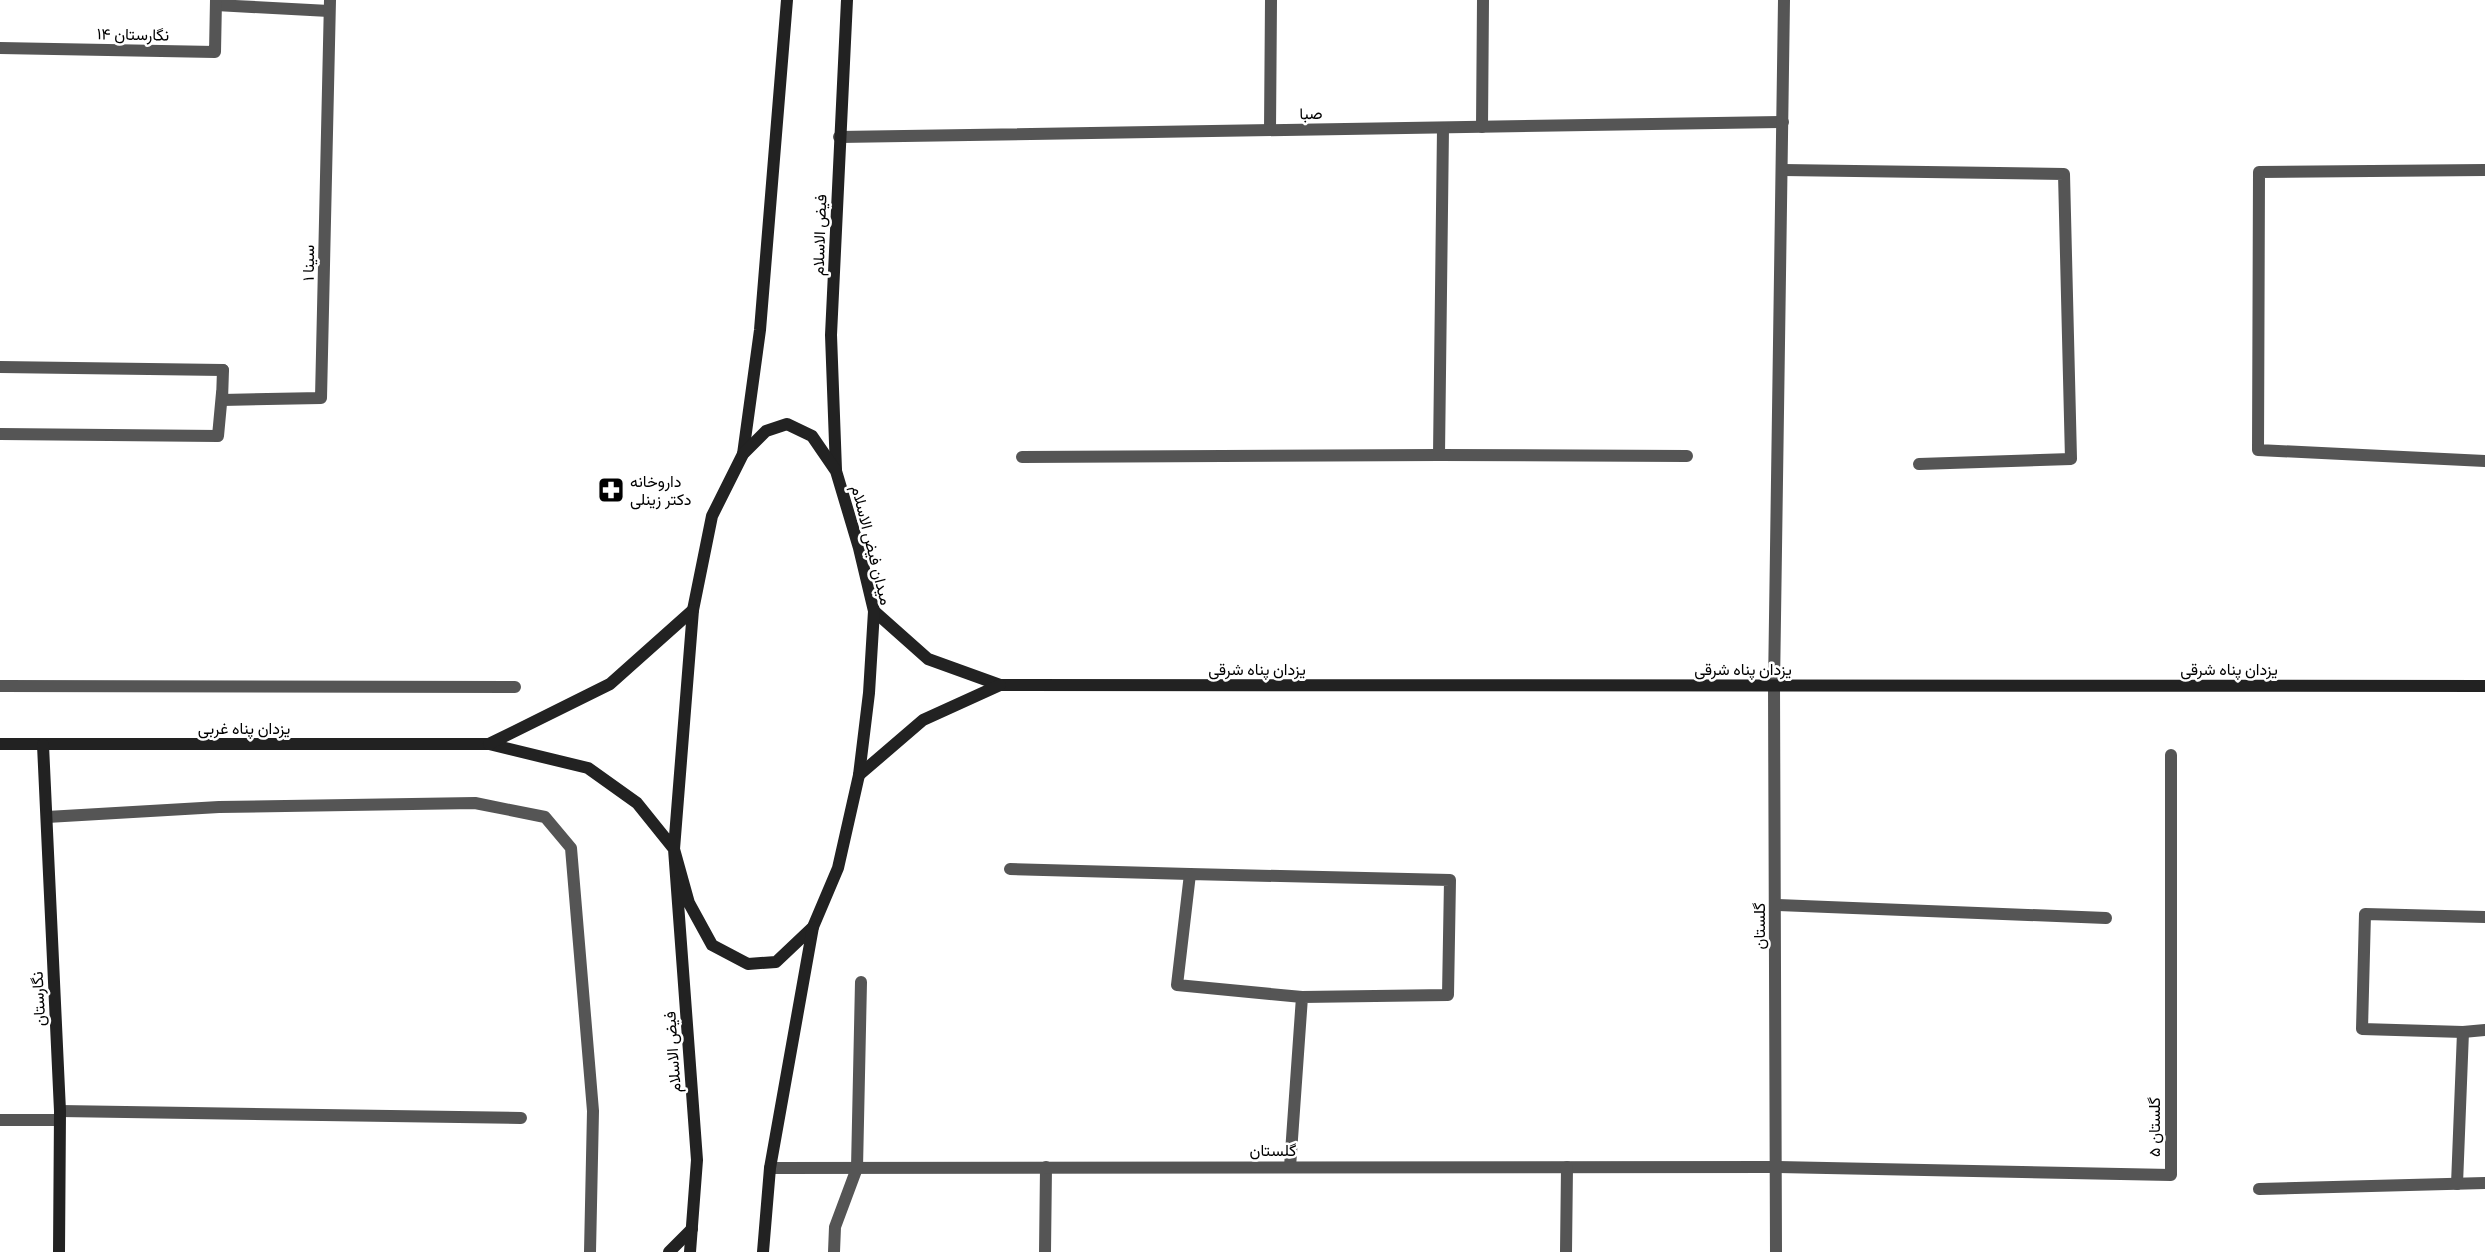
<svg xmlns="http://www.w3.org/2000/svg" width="2485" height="1252" viewBox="0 0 2485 1252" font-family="'Archivo Narrow',Vazirmatn,sans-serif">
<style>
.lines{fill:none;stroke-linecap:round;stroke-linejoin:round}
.lane{stroke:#555;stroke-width:12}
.street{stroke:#555;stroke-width:12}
.secondary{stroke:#222;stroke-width:12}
.labels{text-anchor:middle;stroke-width:5;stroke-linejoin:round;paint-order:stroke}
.street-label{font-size:16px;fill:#000;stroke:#fff}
.poi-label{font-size:16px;fill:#000;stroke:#fff;text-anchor:start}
</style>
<rect width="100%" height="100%" fill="#fff"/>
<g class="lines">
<g class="lane">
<polyline points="1010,869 1190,874"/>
<polyline points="60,1111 521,1118"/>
<polyline points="0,1120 59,1120"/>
<polyline points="1290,1167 1302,997 1448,995 1450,880 1190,874 1177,985 1302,997"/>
<polyline points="1045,1252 1046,1167"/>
</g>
<g class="street">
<polyline points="216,5 329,11"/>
<polyline points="0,48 215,52 216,0"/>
<polyline points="1482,127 1483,0"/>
<polyline points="1270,130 1271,0"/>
<polyline points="839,137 1783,122"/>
<polyline points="1783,170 2064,174 2071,459 1919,464"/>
<polyline points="2485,170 2259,172 2258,450 2485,461"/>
<polyline points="0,367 223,370"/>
<polyline points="223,370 222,400 321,398 330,0"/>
<polyline points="0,434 218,436 222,393"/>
<polyline points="1439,455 1443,128"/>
<polyline points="1022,457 1439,455 1687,456"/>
<polyline points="0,686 515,687"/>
<polyline points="47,817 219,807 475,803 545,817 571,848 593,1111 590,1252"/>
<polyline points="1775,905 2106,918"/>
<polyline points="2485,917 2365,914 2362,1029 2463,1032 2485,1030"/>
<polyline points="770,1168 1776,1167 2171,1175 2171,755"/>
<polyline points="2457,1184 2463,1032"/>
<polyline points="2259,1189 2485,1183"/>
<polyline points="834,1252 835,1227 857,1168 861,982"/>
<polyline points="1566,1252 1567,1167"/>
<polyline points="1776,1252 1774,686 1784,0"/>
</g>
<g class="secondary">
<polyline points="743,454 760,330 787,0"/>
<polyline points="836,470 831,335 847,0"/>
<polyline points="874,611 928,659 1000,685 2485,686"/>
<polyline points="0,744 489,744 588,768 637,803 674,849 689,903 712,945 748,964 776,962 813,927 838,868 859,775 869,693 874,611 859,548 836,471 812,436 787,424 766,431 743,454 712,516 693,610 674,849 697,1160 690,1252"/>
<polyline points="489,744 610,684 693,610"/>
<polyline points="43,745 60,1111 59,1252"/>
<polyline points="859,775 923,720 1000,685"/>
<polyline points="669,1252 692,1229"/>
<polyline points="763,1252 770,1168 813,927"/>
</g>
</g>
<defs>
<symbol id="pharmacy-square" viewBox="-11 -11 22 22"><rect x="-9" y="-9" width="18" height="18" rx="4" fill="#000" stroke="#fff"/><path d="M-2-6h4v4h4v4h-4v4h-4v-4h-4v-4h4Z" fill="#fff"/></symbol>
</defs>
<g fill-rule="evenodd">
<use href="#pharmacy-square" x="596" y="475" width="30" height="30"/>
</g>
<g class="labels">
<g class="street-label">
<text transform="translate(133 34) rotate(1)" y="6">نگارستان ۱۴</text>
<text transform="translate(1311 113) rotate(-1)" y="6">صبا</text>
<text transform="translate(819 235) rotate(-88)" y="6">فیض الاسلام</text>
<text transform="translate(308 263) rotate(-89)" y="6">سینا ۱</text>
<text transform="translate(872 545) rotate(76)" y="6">میدان فیض الاسلام</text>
<text x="1257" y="675">یزدان پناه شرقی</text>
<text x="1743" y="675">یزدان پناه شرقی</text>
<text x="2229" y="675">یزدان پناه شرقی</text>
<text x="244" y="734">یزدان پناه غربی</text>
<text transform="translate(1759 926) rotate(-90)" y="6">گلستان</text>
<text transform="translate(38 999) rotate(-93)" y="6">نگارستان</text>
<text transform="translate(672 1052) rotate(-94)" y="6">فیض الاسلام</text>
<text transform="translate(2154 1127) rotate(-90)" y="6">گلستان ۵</text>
<text x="1273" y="1156">گلستان</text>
</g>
<g class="poi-label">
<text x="630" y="487">داروخانه<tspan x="630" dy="18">دکتر زینلی</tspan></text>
</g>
</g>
</svg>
